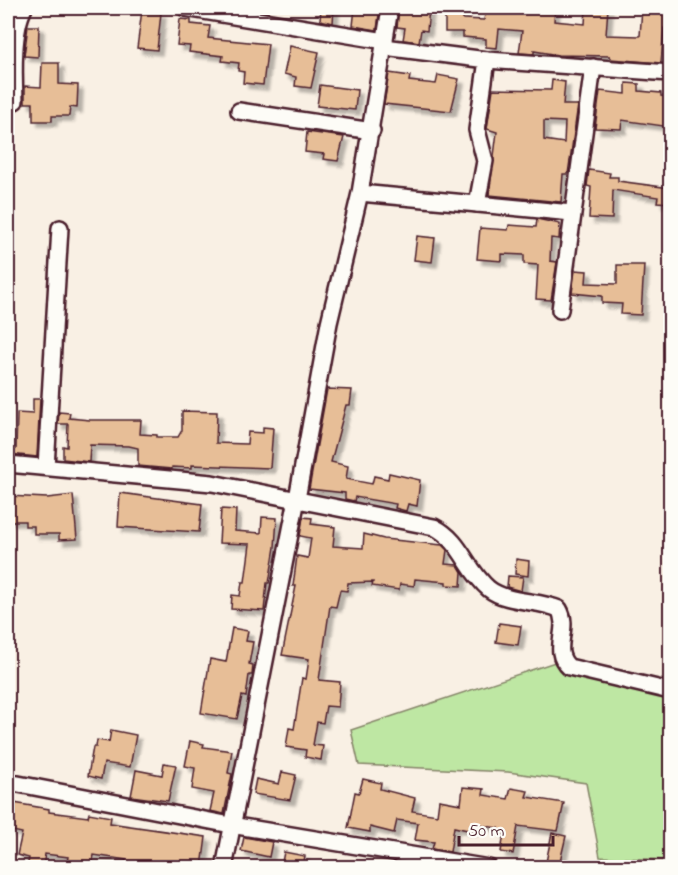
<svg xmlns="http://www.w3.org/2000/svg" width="678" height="875" viewBox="0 0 678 875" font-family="'Indie Flower',sans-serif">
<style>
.green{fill:#bee7a3;stroke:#848367;stroke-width:1.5}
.building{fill:#e7be97;stroke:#4a1f2b;stroke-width:1.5;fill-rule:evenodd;filter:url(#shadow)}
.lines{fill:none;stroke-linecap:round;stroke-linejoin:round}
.minor-casing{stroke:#4a1f2b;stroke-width:20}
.minor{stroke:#fdfcf7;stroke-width:15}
</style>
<defs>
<filter id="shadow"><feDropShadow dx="5" dy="5" stdDeviation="1.5" flood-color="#0004"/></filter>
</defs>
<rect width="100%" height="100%" fill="#f9f0e4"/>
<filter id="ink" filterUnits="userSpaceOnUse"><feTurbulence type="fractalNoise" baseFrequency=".0167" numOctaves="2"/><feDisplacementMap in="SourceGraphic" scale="12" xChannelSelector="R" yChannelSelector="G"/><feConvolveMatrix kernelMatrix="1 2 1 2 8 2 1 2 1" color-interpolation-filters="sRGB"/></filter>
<g filter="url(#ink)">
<polygon class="green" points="564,659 670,693 670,828 666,860 600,857 586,783 508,772 359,765 351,730"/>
<g class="building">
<polygon points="321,8 334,8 333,23 320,20"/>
<polygon points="355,8 377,8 376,13 379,14 377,30 353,26"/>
<polygon points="399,8 429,8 427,31 421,30 419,42 403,40 405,28 397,27"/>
<polygon points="445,8 463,8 463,19 484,20 486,8 555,8 554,21 585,24 586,8 608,8 606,35 640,36 642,8 666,8 666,16 670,17 670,29 664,28 661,63 610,59 610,56 558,55 534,51 534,54 519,53 522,31 499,29 497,48 486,47 486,39 463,37 463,32 445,32"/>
<polygon points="142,10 161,13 157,50 137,48"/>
<polygon points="180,19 191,20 191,24 210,26 208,38 268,44 263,85 243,83 244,72 238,71 239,63 222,61 223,56 189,52 190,46 177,45"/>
<polygon points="28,26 39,26 38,57 24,56"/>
<polygon points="290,46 319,52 311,88 295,86 296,77 284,74"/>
<polygon points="42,63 59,63 59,84 78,85 77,108 70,107 69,116 52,116 52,121 33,121 33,103 25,103 25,86 41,87"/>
<polygon points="389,73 410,76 409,81 436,84 438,75 459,79 451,111 384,104"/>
<path d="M552,80L565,82L563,105H578L568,174H563L561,202L489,195L497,132L487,129L493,89L551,90ZM544,121L565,122L564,143L544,140Z"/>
<polygon points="626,83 639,84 639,91 661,93 661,96 670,97 670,127 622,120 621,129 595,128 600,91 626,94"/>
<polygon points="320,85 357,90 355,110 317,106"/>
<polygon points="307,132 344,137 338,161 323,159 324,154 305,152"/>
<polygon points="589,170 610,173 609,177 618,177 618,181 670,188 670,203 657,202 658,197 613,190 612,219 589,218 591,187 587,186"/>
<polygon points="537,219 560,224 559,239 551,238 550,261 557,262 551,300 536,299 538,265 524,264 524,255 502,254 502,261 477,259 480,228 508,230 509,225 536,227"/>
<polygon points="417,236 435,238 432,262 414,260"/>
<polygon points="617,265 644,265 641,315 621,314 622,304 602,303 602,296 572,293 575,270 587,271 586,283 617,284"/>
<polygon points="327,389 352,390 350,405 346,405 331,462 348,466 346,479 372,484 374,476 388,479 389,473 420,480 417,506 408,504 406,511 395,508 396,504 355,497 354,501 345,499 345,493 309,489"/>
<polygon points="33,399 40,399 37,457 10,454 10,449 16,449 17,413 33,414"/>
<polygon points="182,411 217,412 216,443 247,444 248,432 263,433 263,427 273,428 270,468 192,465 192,468 172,467 172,469 138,466 138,448 129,446 90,445 89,462 63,459 63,446 67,447 68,424 58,424 59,412 70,413 69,418 90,420 141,420 140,434 157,435 157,437 178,437 182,430"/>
<polygon points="120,493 202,504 199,532 118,527"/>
<polygon points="73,495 77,539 59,540 59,534 34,534 34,526 25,526 25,521 10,521 10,517 8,517 8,496 47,498"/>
<polygon points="221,509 236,510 235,531 261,533 262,517 277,518 275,547 269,583 267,583 264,611 231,609 232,595 240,596 242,582 245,582 250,544 219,543"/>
<polygon points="303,517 312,518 311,524 335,527 333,546 363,548 364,534 384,539 442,545 447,550 445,564 458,565 462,572 461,586 446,585 446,582 415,579 414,586 400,584 399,590 372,586 373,582 348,583 347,591 340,590 336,607 330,606 319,680 340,682 338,707 326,706 323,723 317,722 313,745 323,746 321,760 305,757 306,750 286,747 289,728 294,729 302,678 306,679 309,659 282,655 296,586 293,586 297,556 308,558 311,538 300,536"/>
<polygon points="516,559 529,561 528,576 515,574"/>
<polygon points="508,576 523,577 521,591 507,587"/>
<polygon points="499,623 521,626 518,645 496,642"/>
<polygon points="232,628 248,631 246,641 253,642 249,664 253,665 252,675 249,675 246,697 242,696 237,719 201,713 210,659 226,662"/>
<polygon points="111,730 136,735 130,767 104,763 101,779 88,776 93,747 96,747 97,740 109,742"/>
<polygon points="190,741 204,744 203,747 232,751 228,773 232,774 224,814 210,811 214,793 192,789 195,768 185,766"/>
<polygon points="164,763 176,765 168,801 131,796 136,770 162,775"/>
<polygon points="282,772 296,775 290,800 253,794 256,779 279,784"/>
<polygon points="363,779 381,783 380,789 415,798 412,811 437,815 439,800 461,804 463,787 484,789 483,795 508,799 511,788 528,791 526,797 564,803 558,831 518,826 513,854 501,852 504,834 497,833 498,828 473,824 472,831 454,827 450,852 432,849 434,842 415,840 418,823 397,820 394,833 370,827 370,832 348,828 355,792 359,793"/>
<polygon points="8,802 49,809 49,812 88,817 89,813 111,817 110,823 206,837 202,867 125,867 126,860 94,855 92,866 78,864 78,867 66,867 68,857 45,854 43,867 27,867 29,858 17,855 22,833 8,830"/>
<polygon points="552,833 566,836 562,853 559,867 545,867"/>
<polygon points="244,837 272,842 269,857 241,851"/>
<polygon points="284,852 305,856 303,867 281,867"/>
</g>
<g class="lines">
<defs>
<g id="minor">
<polyline points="185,8 385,41"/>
<polyline points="384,47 487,60 670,73"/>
<path d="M15,101C14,75 12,31 24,8"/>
<polyline points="239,111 372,131"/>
<polyline points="360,193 572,213"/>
<polyline points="477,204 485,161 477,130 487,60"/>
<polyline points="560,310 593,67"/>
<path d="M8,464L212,483L434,527C462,541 466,570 489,589C507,603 538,600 559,609C571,629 550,650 569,667L670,691"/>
<polyline points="46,467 60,228"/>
<polyline points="8,782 231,825 489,868"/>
<polyline points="224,868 297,499 329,323 360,193 390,8"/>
</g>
</defs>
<use href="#minor" class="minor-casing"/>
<use href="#minor" class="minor"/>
</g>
</g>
<rect width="678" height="875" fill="none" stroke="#fdfcf7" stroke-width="30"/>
<rect x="15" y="15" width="648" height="845" fill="none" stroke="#4a1f2b" stroke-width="2" filter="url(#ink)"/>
<path d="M459 836v9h94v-9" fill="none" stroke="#4a1f2b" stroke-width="3"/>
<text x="468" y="836" font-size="18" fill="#4a1f2b" stroke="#fdfcf7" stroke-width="4.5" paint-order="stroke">50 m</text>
</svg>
